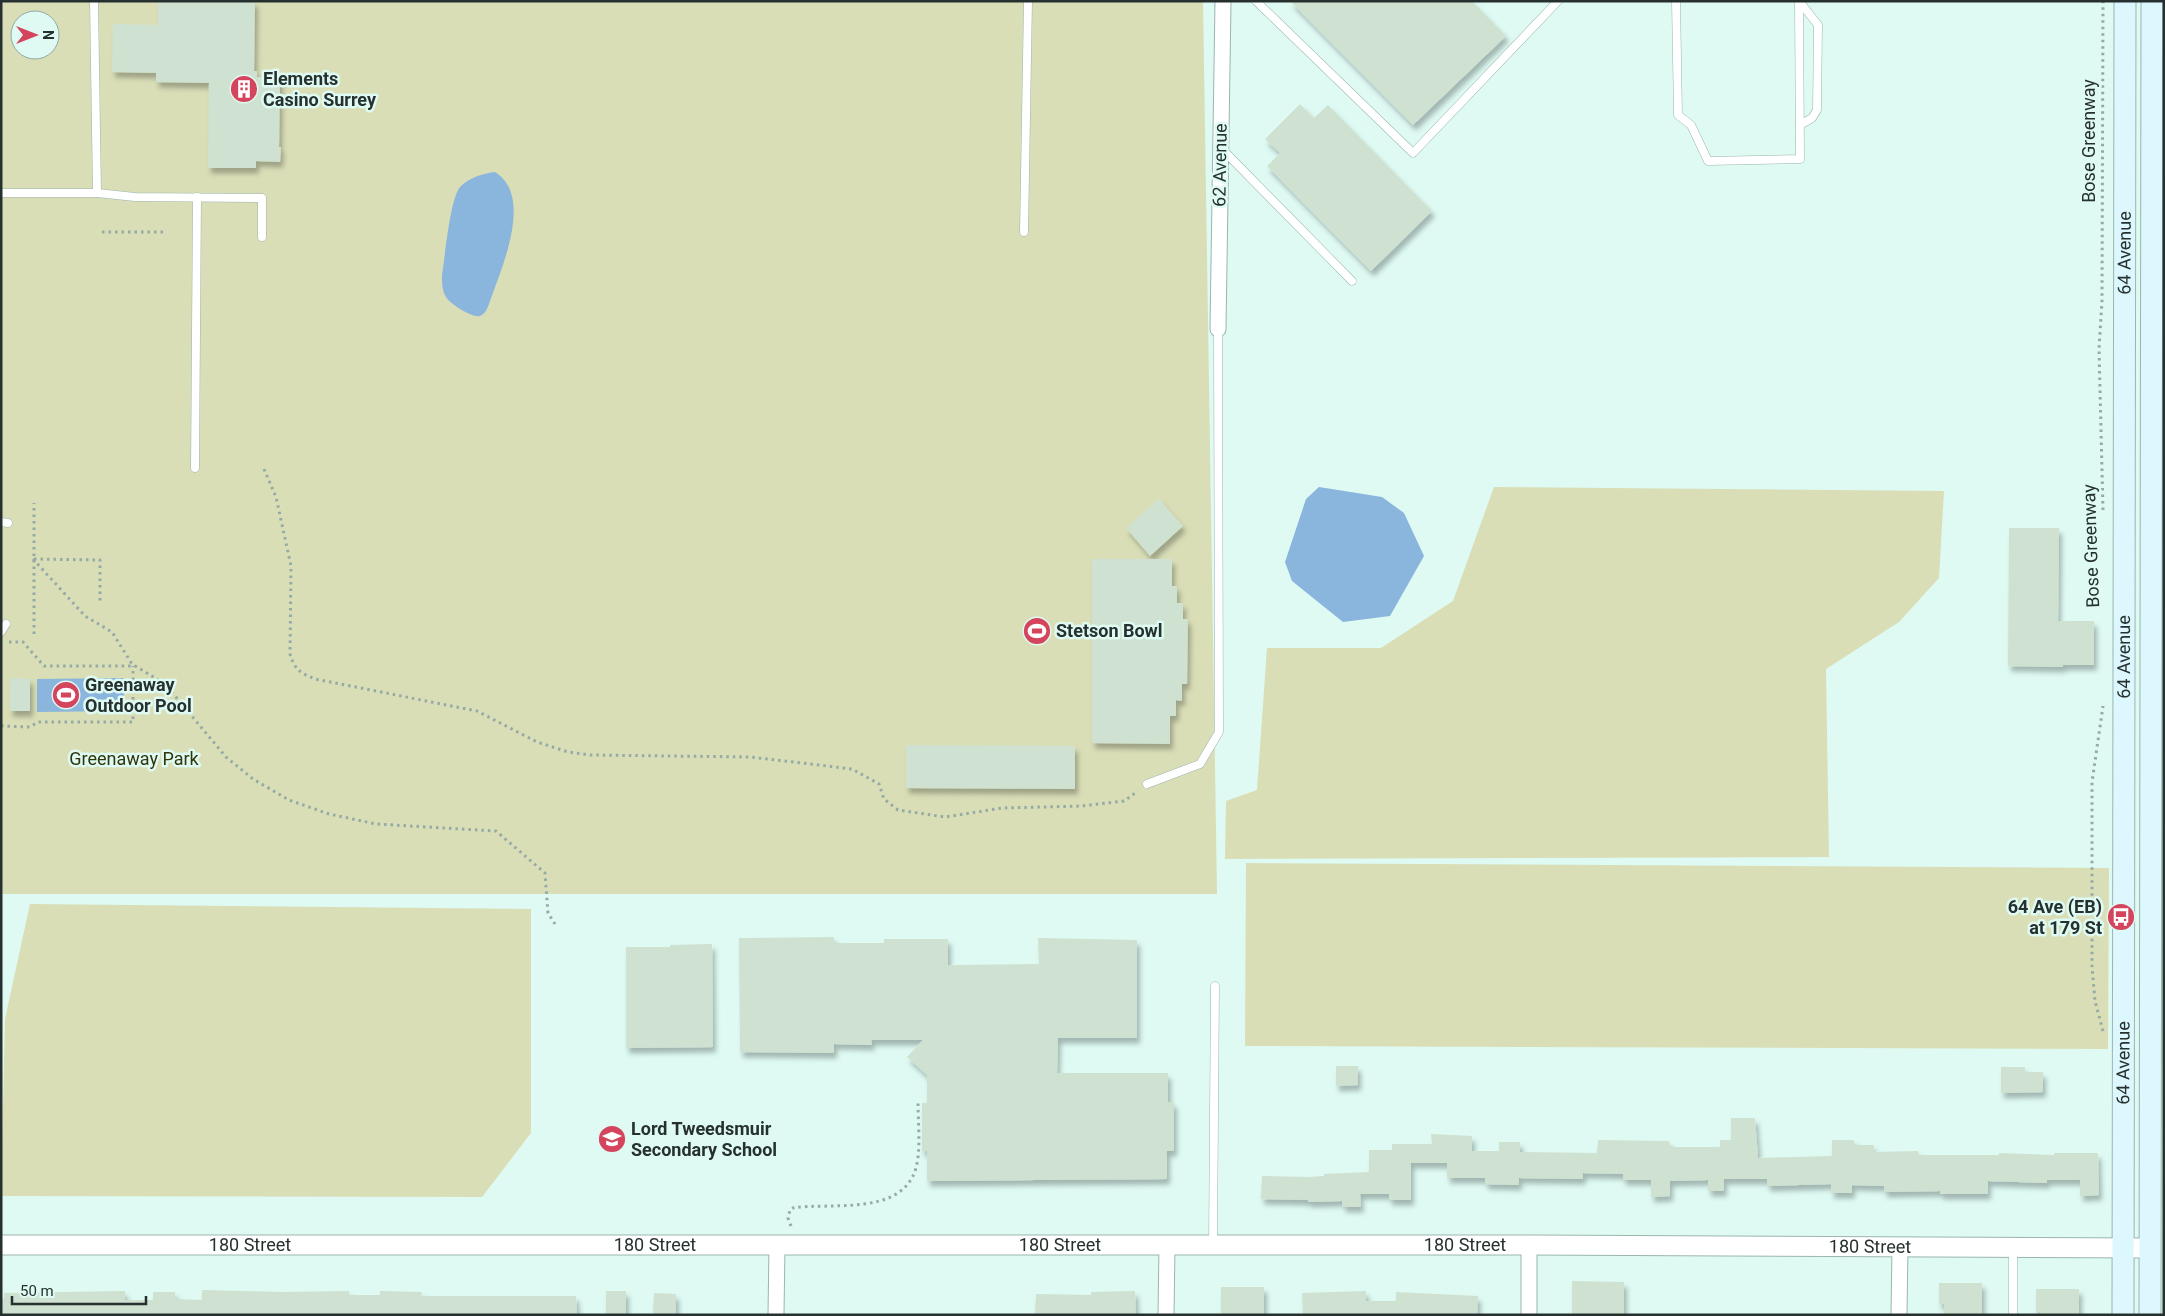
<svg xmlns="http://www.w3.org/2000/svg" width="2165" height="1316" viewBox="0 0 2165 1316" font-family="Roboto,sans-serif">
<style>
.green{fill:#d9deb7;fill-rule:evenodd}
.water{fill:#8ab5dc}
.building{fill:#cfe1d0;filter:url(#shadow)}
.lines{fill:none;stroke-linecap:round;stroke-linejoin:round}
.service-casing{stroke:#9bb5af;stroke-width:9}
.minor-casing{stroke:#9bb5af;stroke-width:17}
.tertiary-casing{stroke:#9bb5af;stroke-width:21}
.secondary-casing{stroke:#9bb5af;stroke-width:23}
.path{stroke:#95aaa5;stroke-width:3;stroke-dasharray:2.5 4;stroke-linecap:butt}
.service{stroke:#fff;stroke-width:8}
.minor{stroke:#fff;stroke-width:15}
.tertiary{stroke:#fff;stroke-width:19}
.secondary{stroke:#dcf7fd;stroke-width:21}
.labels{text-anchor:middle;stroke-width:5;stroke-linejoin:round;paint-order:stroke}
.poi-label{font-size:18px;font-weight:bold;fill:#26312f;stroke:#defaf3;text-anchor:start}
.street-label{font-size:18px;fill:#26312f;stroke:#defaf3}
.park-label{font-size:18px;fill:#32350a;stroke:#defaf3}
</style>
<defs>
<filter id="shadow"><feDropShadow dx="3" dy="5.5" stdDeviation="2.5" flood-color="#0004"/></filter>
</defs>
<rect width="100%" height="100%" fill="#defaf3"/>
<g class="green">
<path d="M1,1H1203L1217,894H1ZM20,20H50V50H20Z"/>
<polygon points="1494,487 1944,491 1939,578 1899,622 1826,669 1829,857 1225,859 1226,801 1257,790 1267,648 1381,648 1453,601"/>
<polygon points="1246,863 2109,868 2108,1049 1245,1046"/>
<polygon points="30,904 531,909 531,1133 482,1197 1,1196 5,1019"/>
</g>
<g class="water">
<path d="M495,172C535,197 500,271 489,304C487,309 485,314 480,316C472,318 450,304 446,297C442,291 442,282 442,275C445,257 450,199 460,187C470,177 482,174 495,172Z"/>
<polygon points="1319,487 1382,497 1404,513 1424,556 1390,616 1343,622 1292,581 1285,562 1306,499"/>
<polygon points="124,678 124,711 37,712 37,679"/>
</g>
<g class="building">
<polygon points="158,1 255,1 254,71 257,71 257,77 280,78 279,147 281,147 280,162 256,161 256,168 208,168 209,83 156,82 156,73 112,72 113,24 158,25"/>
<polygon points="1290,1 1472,1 1506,36 1413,125"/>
<polygon points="1300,104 1314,118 1328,105 1432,211 1371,271 1267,166 1280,153 1265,139"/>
<polygon points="1159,499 1183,526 1150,556 1126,528"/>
<polygon points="2009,528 2059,528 2058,621 2094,621 2094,665 2063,665 2063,667 2008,666"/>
<polygon points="1092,559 1172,559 1172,586 1177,586 1177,603 1183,603 1183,619 1188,619 1187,684 1182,684 1182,701 1176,700 1176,716 1170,716 1170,744 1092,743"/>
<polygon points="10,678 30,679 30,711 10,711"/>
<polygon points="906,745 1075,746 1075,789 906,788"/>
<polygon points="834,937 834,943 884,943 884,939 948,939 948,965 1039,964 1038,938 1137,940 1137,1038 1058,1038 1057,1073 1168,1073 1168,1102 1174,1102 1174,1151 1167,1151 1167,1179 927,1181 927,1151 922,1151 922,1103 927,1103 927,1075 907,1057 923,1040 871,1040 872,1045 834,1044 834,1053 740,1052 739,938"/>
<polygon points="712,944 713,1047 626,1048 626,947 670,947 670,945"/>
<polygon points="1336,1066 1358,1066 1358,1085 1336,1086"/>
<polygon points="2001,1067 2025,1067 2025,1072 2043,1072 2043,1092 2001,1093"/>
<polygon points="1731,1118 1755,1118 1758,1158 1832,1156 1832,1140 1854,1140 1854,1145 1874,1145 1874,1152 1918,1151 1919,1155 1999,1155 1999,1153 2054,1155 2054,1153 2098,1153 2099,1195 2080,1196 2080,1180 2047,1180 2047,1183 1988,1181 1988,1194 1940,1194 1940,1191 1884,1192 1884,1186 1852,1185 1852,1193 1831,1193 1831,1184 1767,1186 1767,1179 1724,1179 1724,1191 1708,1191 1708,1180 1670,1181 1670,1196 1651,1197 1651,1180 1623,1180 1623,1174 1583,1173 1583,1179 1519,1178 1519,1185 1485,1184 1485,1178 1447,1178 1447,1163 1411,1163 1411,1200 1389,1200 1389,1194 1360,1194 1361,1207 1343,1207 1342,1201 1308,1202 1308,1200 1261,1199 1262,1176 1308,1177 1324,1176 1324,1174 1369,1172 1369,1150 1392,1150 1392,1144 1432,1144 1431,1134 1472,1136 1472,1151 1499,1151 1499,1142 1520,1142 1520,1152 1597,1153 1598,1140 1669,1141 1670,1147 1720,1147 1720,1140 1731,1140"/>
<polygon points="1572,1281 1624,1282 1624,1315 1572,1315"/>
<polygon points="1939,1283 1982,1283 1982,1315 1944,1315 1944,1304 1939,1304"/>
<rect x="1221" y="1287" width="43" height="28"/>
<polygon points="2036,1289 2079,1289 2079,1315 2040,1315 2040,1312 2036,1312"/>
<polygon points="202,1290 283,1292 349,1291 349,1295 380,1295 380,1291 422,1292 421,1296 576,1296 577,1315 1,1315 1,1299 4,1299 4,1293 125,1291 125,1300 153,1300 153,1292 175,1292 175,1299 202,1300"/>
<rect x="606" y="1291" width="20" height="24"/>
<polygon points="1135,1291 1136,1315 1035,1315 1036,1294 1091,1295 1091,1292"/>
<polygon points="1366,1291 1366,1301 1396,1301 1396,1292 1478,1296 1477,1315 1303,1315 1302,1293"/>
<polygon points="654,1293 676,1294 676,1315 653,1315"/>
</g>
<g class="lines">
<defs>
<g id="service">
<polyline points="94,1 97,193"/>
<polyline points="1256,1 1413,153 1558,1"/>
<polyline points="1676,1 1678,115 1691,125 1708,161 1800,159 1799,1"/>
<polyline points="1799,1 1818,25 1817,110 1812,118 1800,125"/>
<polyline points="1222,149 1352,281"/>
<polyline points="1,193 97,193 135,197 262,198 262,237"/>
<polyline points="1024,232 1028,1"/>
<polyline points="195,468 197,197"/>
<polyline points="1,522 8,523"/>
<polyline points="1,632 6,624"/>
<polyline points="1147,784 1200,764 1219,732 1218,329"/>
<polyline points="1213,1244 1215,986"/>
<polyline points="2013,1315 2013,1248"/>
</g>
<g id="minor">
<polyline points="1218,329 1223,1"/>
<polyline points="1529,1245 1529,1315"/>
<polyline points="776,1315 777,1245"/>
<polyline points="1166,1315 1167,1246"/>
<polyline points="1899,1315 1900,1246"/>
</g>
<g id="tertiary">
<path id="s1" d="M1,1245H1529L2150,1248"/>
</g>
<g id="secondary">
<path id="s2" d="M2123,1315L2125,1"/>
<polyline points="2150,1315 2152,1"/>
</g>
</defs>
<use href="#service" class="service-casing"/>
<use href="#minor" class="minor-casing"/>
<use href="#tertiary" class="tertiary-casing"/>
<use href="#secondary" class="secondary-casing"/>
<g class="path">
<polyline points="102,232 163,232"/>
<path d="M264,469L276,497L291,566L290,654C295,670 300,673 315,679L477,711L537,742L568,752L590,755L751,757L852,769L879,784L884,799L898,810L945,817L1002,808L1082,806L1124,801L1138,791"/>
<polyline points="2103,510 2099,349 2102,301 2103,1"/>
<polyline points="33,559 85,616 112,632 132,664 165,684 226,757 253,779 289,800 329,814 376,824 496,831 545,873 548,913 555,924"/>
<polyline points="34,559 100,560 100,601"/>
<polyline points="34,634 34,503"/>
<polyline points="9,642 23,642 44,666 135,666"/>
<polyline points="1,726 30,727 38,722 133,722 133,666"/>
<polyline points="2103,1031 2095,1001 2092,967 2092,782 2103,706"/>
<path d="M791,1226L788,1218L790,1210L793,1208C830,1202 902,1217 916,1168C921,1150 918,1122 918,1103"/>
</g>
<use href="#service" class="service"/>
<use href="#minor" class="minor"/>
<use href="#tertiary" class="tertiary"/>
<use href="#secondary" class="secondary"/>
</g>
<defs>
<symbol id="building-disc" viewBox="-11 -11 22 22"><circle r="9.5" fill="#d4445d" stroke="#defaf3"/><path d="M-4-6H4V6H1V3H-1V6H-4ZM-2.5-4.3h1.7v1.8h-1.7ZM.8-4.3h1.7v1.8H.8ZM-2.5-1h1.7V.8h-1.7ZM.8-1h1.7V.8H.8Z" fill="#fff"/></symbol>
<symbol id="stadium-disc" viewBox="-11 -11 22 22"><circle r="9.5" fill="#d4445d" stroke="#defaf3"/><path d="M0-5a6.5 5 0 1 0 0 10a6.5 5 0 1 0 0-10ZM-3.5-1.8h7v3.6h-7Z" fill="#fff"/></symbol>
<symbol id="bus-disc" viewBox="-11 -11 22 22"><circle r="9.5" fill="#d4445d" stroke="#defaf3"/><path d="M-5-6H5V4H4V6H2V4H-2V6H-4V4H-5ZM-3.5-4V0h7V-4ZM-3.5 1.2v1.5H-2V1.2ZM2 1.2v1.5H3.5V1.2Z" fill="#fff"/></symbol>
<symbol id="school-disc" viewBox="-11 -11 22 22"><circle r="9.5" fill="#d4445d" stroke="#defaf3"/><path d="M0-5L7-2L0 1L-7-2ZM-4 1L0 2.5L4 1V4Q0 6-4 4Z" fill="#fff"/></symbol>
</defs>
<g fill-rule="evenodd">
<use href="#building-disc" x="228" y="73" width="32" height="32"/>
<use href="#stadium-disc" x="1021" y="615" width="32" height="32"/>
<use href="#stadium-disc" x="50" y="679" width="32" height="32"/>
<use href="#bus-disc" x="2105" y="901" width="32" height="32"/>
<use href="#school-disc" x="596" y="1123" width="32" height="32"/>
</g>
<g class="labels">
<g class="poi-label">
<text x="263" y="85">Elements<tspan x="263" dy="21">Casino Surrey</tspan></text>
<text x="1056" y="637">Stetson Bowl</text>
<text x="85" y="691">Greenaway<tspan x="85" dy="21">Outdoor Pool</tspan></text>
<text x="2102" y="913" text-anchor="end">64 Ave (EB)<tspan x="2102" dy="21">at 179 St</tspan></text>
<text x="631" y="1135">Lord Tweedsmuir<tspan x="631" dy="21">Secondary School</tspan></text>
</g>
<g class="street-label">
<text transform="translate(2089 141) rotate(-90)" y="6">Bose Greenway</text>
<text transform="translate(1220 165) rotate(-89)" y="6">62 Avenue</text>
<text dy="6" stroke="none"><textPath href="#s2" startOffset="1062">64 Avenue</textPath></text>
<text transform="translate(2091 546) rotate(-92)" y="6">Bose Greenway</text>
<text dy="6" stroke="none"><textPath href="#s2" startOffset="658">64 Avenue</textPath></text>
<text dy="6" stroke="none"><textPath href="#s2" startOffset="252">64 Avenue</textPath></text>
<text dy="6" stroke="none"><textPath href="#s1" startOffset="249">180 Street</textPath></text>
<text dy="6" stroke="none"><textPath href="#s1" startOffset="654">180 Street</textPath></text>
<text dy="6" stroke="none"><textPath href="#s1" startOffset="1059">180 Street</textPath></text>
<text dy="6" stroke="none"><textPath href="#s1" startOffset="1464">180 Street</textPath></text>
<text dy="6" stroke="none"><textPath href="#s1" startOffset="1869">180 Street</textPath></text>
</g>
<g class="park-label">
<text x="134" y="765">Greenaway Park</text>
</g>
</g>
<rect width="2165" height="1316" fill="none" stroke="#26312f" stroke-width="5"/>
<g transform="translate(35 35) rotate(90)"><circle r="24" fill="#defaf3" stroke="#94aaa5"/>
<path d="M0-4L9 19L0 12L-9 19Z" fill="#d4445d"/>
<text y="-8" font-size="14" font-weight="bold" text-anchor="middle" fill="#26312f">N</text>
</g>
<path d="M12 1296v8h134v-8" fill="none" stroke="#26312f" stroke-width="2.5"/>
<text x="20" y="1296" font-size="15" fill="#26312f" stroke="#defaf3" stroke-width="4" paint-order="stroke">50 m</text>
</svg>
